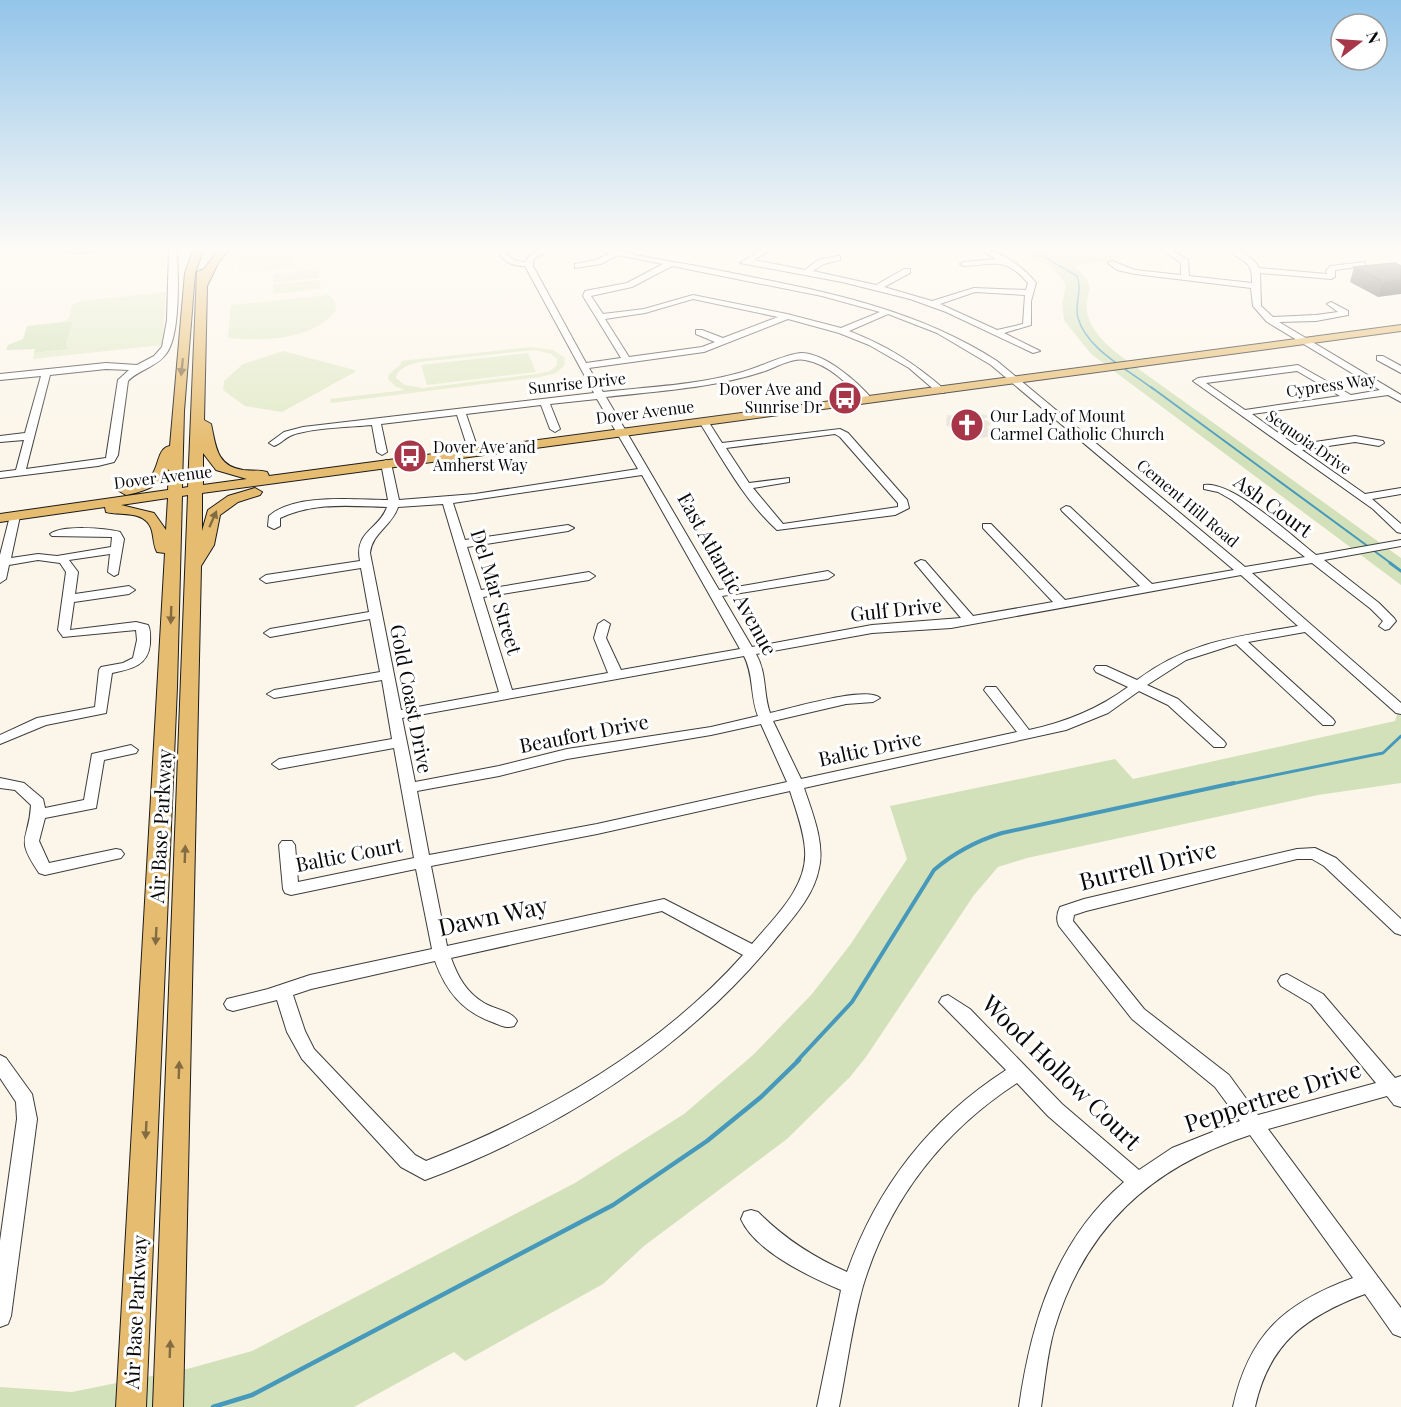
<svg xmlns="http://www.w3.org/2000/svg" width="1401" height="1407" viewBox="0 0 1401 1407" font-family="'Playfair Display',serif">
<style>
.green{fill:#d2e1b9}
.pitch{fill:#e2eac9;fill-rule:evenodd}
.plaza{fill:#eae4db}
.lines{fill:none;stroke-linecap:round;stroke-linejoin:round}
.stream-far4{stroke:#4699ba;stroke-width:1.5}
.stream-far3{stroke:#4699ba;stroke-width:2}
.stream-far2{stroke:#4699ba;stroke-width:3}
.stream-far1{stroke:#4699ba;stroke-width:4}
.stream{stroke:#4699ba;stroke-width:4.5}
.minor-casing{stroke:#3d3d3d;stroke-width:2}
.major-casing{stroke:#1b1b1b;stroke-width:2}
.minor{fill:#fff;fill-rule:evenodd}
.major{fill:#e6bc70;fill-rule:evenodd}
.wall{fill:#46403e}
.shaded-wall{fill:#393432}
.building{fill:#514a48;stroke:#393432;stroke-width:1.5}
.oneway{fill:#836c42}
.labels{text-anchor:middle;stroke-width:6;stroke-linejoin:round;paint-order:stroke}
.far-street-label{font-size:16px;fill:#0a0a0a;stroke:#fff}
.far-poi-label{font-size:16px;fill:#0a0a0a;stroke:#fff;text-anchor:start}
.street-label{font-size:20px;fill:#0a0a0a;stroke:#fff}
.near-street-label{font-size:24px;fill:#0a0a0a;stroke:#fff}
</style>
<rect width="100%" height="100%" fill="#fcf6ea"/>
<g class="green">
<path d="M1015,248L1160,249L1119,255L1117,260L1074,265C1103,293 1081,290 1088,316C1095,340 1121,356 1140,370L1401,558V585L1091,354L1064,320L1062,303L1066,286C1057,266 1034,258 1015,248Z"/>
<polygon points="73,321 66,345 69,349 34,353 35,349 6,350 8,345 23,339 27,326"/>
<polygon points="1401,703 1401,783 1318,795 1027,858 998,867 974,895 866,1057 850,1077 787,1139 644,1246 603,1284 465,1361 454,1352 354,1407 0,1407 0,1387 72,1392 191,1368 252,1351 575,1183 684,1114 753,1055 812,994 850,945 907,859 890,806 1115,759 1133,779 1395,721"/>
</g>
<g class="pitch">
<path d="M262,254C274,255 293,255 297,268L239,273V255Z"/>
<polygon points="318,269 319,278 273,283 273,274"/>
<polygon points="319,280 321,289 274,294 273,284"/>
<polygon points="166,292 162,345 33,359 34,353 68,349 66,345 73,321 62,322 69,318 72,305 83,301"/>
<path d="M329,295L335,302L336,310C313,341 263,341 228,338L231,305Z"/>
<path d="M530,347L553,350L565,358L564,366L556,373L540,377L331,403L330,399L405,390L395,386L388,379L389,374L401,364V361ZM535,350L551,354L557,359V365L550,371L537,374L422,388L405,385L396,378C398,367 410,365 420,362Z"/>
<polygon points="283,351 355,370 355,372 282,412 245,406 223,390 224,381 243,364"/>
<polygon points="528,353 536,372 427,385 421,365"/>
</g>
<polygon class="plaza" points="973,412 989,416 983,419 992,423 987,427 994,436 972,439 946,425 947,415 955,416 961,421 972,418 969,415"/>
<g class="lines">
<path class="stream-far4" d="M1029,248L1077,276C1083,290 1074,303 1078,318C1087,350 1129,370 1153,389"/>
<polyline class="stream-far3" points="1151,387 1392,564"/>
<g class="stream-far2">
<polyline points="1390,563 1401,571"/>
<polyline points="1226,785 1383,753 1401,736"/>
</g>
<path class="stream-far1" d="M797,1061L852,1002L934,870C955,852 976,841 1002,833L1234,783"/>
<polyline class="stream" points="213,1407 252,1395 613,1205 707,1141 761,1097 799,1060"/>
<defs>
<g id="minor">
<polygon points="59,248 113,248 109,250 74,253"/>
<path d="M169,248H177C178,272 181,336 166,354C157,367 138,370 128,381L118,455L114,462L98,466L0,478V472L16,470L24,440L0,442V436L25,433L41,376L0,380V374L106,363L137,365L154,356L162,347L167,320ZM106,369L129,370L118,380L106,458L26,469L50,375Z"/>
<path d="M497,248H503C509,258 514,262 526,262C529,252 543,248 552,248L534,259L533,266L586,363L621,358L583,296L585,291L627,283L663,264L618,255L601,264L575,268V264L596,260L610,253L592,248L618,250C646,259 678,262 707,268C810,289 908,304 997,361L1245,567L1305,557L1232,500L1218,492L1204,489V485C1232,480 1293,537 1316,555L1401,540V546L1324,560L1379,603L1394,618L1396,621L1389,629L1385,630L1379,626L1383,621L1371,609L1312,563L1252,573L1401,703V714L1396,713L1305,632L1248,642L1333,719L1335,722L1333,725H1323L1236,644L1186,660L1147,685L1178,699L1224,741L1226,744L1224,747H1214L1168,705L1139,691L1108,713L1066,730L804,788C812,812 825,843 819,868C814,896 792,919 774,941C684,1051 558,1130 425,1180L401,1167L302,1059L287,1032L277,1000L233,1011L227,1009L224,1004L227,999L268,989L310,975L432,949L416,869L291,895L285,893L283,889L279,845L282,841H292L295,845L298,882L414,858L394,748L279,769L272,764L279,759L392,739L382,680L274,698L267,694L274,690L380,672L370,619L270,637L264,633L270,629L369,612L361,568L266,583L260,579L266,575L360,561C354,531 379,530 387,507C350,506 314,502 280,518V526L274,529L268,526L269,516C294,493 356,500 388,500L381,463L386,460L391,463L399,500L475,494L638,469L597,399L550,404L560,429L555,432L550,429L541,405L466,414L479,452L474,455L469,452L457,415L381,424L387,452L382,455L377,452L372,425C351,427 308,428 290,436C284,439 280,444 274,446L269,443L284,432L303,427L594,393L525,266C510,266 502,261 497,248ZM672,266L822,296L880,312L841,328L787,314L693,295L644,309L603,314L591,296L632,287ZM693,299L778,317L723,338L702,330H696V334L715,342L702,347L629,357L605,319L645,313ZM888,314L937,333L991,365L1234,570L1152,584L1070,507L1066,506L1061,509L1062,511L1140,586L1065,600L991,524H983V528L1053,602L973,616L925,561L921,560L915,563L961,618L872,625L752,647L722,596L828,579L834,575L828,571L719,590L606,397C659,391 714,388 765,371C776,367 794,357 805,360C829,364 849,385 865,402L873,400C858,382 825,353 801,353C785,354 756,369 739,373C696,385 648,387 603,392L589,368L704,352L788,319L839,333L869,345L909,368L938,393H944V389C913,362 887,346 849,331ZM642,475L740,649L621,670L606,638L610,624L604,620L598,624L594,638L608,673L512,690L483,597L589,580L595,576L589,572L481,590L467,547L568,531L574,528L568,525L465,540L453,503ZM443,504L499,692L401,710L370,553C372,533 392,526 398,507ZM1241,575L1298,626C1236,637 1189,641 1137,680L1106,666H1096L1094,669L1096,672L1128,687C1098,709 1066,722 1029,730L996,687H986L984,690L1017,732L801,779L773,721L846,704L873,702L880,698C867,685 789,709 770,713C763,693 767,673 756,654L872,633L951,628ZM744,656C754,675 750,696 758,716L711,727L567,749L499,766L415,782L402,718ZM761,724L787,782L597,824L429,855L417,791L499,776L567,759L711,735ZM790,791C796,810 804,831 805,850C808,887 774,918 752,944L664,899L447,946L431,866L597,834ZM662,911L743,955C659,1049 543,1115 426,1161L415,1155L314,1049L305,1031L293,995L311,989L435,961C446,991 462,1011 492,1022C500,1025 506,1029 514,1026L517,1021C512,1011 494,1009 484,1003C466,992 458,977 451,958Z"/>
<path d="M676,248H697C692,252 681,252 676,248Z"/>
<path d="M765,248H774L754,260L805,270L818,260L837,256H840V260L824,264L813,271L876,285L904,269H910V273L884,287L932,301L974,288L1026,290L1028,283C1006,257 995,264 964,266L960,264L964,262L996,259L977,248C996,247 1025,268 1036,283L1031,301V325L1004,333L1040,351L1033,353L946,312L910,299L842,282L740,263ZM975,292L1025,295L1023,324L997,330L940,304Z"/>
<path d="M1159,248H1168L1188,260L1189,276L1252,283C1253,257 1240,263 1226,248C1237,248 1254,257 1259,268L1327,274L1326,271L1330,266L1365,262V266L1335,270V277L1331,279L1260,273L1261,306L1273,317L1316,315L1338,312L1327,304L1331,302L1348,311V315L1316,321L1279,322L1401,395V402L1388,395L1252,414L1295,445L1355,436L1383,441L1384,443L1379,446L1355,442L1302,450L1365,494L1401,488V494L1372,499L1401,524V533L1397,532L1373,509L1193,381L1198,378L1298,365L1351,395L1380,390L1267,322L1253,306L1251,288L1135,274L1117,270L1108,263L1112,261L1135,270L1181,275V263ZM1297,371L1340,396L1245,410L1206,383Z"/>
<polygon points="1377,356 1383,356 1401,366 1401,373 1377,360"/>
<path d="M705,420L708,421L722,443L840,429L848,433L907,500L909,508L895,515L777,530C745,501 723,460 700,423ZM835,434L840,437L898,503V507L783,524L753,488L789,482V478L749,483L726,448Z"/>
<path d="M15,513L20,516L11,558L38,554L57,556L111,547L112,537L52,536L50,534C62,525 105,528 120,532L124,539L118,574L114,576L108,572L110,554L69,560L78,572L75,594L129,586L135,590L129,594L74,602L70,630L136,622L148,625C151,631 150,637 150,644C148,666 131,669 112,673L106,713L46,725L0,744V735L37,718L95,707L99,670L101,667L123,663L133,658L137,640L136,630L63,637L58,630L66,572L60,563L38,560L9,565L6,579L0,583V555L10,516Z"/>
<path d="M131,745L138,750L136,753L104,760L96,808L45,818L39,841L49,863L116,849L121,850L124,854L121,858L45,875L39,873C14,836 29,842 31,805L15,790L0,788V778L24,783L43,799L45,808L84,800L92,754Z"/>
<path d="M1315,848L1336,858L1401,919V935L1395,933L1324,866L1312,859H1297L1086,911L1074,915L1073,921L1144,1009L1229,1075L1258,1115L1376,1083L1311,1004L1281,986L1278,981L1281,976L1287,974L1323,994L1395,1078L1401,1076V1107L1394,1105L1387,1096L1268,1129L1401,1308V1337L1393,1334L1365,1294C1306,1316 1269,1343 1255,1407H1233C1249,1334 1285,1303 1353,1278L1250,1135C1151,1167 1084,1228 1054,1330C1047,1355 1045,1381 1041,1407H1019C1031,1322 1056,1240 1124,1182L1048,1116L1017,1083C943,1131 889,1200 863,1286C852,1325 847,1367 839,1407H817L841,1290C810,1277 755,1251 741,1219L744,1212L751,1210L758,1212C785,1239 813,1257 847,1272C877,1187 930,1119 1006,1070L939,1002L942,997L948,995L970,1009L1062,1104L1139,1170L1172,1148L1240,1121L1215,1087L1132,1019L1059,926C1056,920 1057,913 1060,907L1084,899L1297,849Z"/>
<polygon points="0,1055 6,1058 32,1094 37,1119 11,1316 8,1324 0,1327 0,1241 17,1119 16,1102 0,1078"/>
</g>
<path id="major" d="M194,248H204L195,273L184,411L182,488L188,487L197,272L204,269L220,248H230L218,263L207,286L204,420L211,424C216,446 216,466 243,470C251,471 259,470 267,472L269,476L1401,325V331L202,493V531L208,510L228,496L255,488L262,492L260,495L238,502L220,515L214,545L201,566L183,1407H153L188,495L182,496L177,687L146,1407H116L165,553L157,552C153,545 154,536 151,528C144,510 120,516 106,512L105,507L0,522V514L168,490L169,469C159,487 145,491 126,495L119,491C128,482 144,485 153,473C159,464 158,448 170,446L185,273ZM203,453L216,470L247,479L203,485ZM168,498L166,530L154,513L121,505Z"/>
</defs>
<use href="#minor" class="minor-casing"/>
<use href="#major" class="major-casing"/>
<use href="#minor" class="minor"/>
<use href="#major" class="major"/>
</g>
<polygon class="wall" points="1395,263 1378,297 1350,282 1354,267"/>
<g class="shaded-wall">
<polygon points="859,248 868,248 859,250"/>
<polygon points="1401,275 1401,294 1378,297 1383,282"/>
</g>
<polygon class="building" points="1395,263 1401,266 1401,280 1383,282 1354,267"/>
<defs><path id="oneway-solid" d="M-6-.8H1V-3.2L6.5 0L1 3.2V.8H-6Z" transform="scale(1.5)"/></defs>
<g class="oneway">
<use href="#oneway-solid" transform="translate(182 367) rotate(96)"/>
<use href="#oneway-solid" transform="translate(213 519) rotate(-66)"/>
<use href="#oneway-solid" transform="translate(171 615) rotate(92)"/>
<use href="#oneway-solid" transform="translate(185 854) rotate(-88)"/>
<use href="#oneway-solid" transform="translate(156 936) rotate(93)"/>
<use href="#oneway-solid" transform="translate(179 1070) rotate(-88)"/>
<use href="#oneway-solid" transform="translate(146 1130) rotate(93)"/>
<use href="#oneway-solid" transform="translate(170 1349) rotate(-88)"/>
</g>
<linearGradient id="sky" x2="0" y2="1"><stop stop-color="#93c5ea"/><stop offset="0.56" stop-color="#fefbf6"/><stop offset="1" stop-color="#fefbf6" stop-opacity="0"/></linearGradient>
<rect width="1401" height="445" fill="url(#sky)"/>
<defs>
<symbol id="bus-disc" viewBox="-11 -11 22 22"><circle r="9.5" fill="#a63648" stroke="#fff"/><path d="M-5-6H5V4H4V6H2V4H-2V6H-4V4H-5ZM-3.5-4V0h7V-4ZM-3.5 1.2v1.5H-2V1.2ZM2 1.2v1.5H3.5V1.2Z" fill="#fff"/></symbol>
<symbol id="church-disc" viewBox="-11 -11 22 22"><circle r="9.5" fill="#a63648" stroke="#fff"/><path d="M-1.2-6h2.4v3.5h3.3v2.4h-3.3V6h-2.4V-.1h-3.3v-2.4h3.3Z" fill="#fff"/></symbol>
</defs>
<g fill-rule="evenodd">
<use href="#bus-disc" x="826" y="379" width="38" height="38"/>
<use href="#church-disc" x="948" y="406" width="38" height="38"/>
<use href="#bus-disc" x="391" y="437" width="38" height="38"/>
</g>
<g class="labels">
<g class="far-street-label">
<text transform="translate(577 383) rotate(-6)" y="6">Sunrise Drive</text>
<text transform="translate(1331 385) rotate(-8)" y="6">Cypress Way</text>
<text transform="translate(645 412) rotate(-7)" y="6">Dover Avenue</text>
<text transform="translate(1309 442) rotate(35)" y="6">Sequoia Drive</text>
<text transform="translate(163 477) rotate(-7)" y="6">Dover Avenue</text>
<text transform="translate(1188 503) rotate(40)" y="6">Cement Hill Road</text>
</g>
<g class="far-poi-label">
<text x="822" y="395" text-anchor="end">Dover Ave and<tspan x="822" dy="18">Sunrise Dr</tspan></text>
<text x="990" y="422">Our Lady of Mount<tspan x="990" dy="18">Carmel Catholic Church</tspan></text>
<text x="433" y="453">Dover Ave and<tspan x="433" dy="18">Amherst Way</tspan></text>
</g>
<g class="street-label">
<text transform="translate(1273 506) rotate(36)" y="7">Ash Court</text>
<text transform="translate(727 574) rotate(61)" y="7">East Atlantic Avenue</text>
<text transform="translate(496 592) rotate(73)" y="7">Del Mar Street</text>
<text transform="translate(896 610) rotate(-6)" y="7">Gulf Drive</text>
<text transform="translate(411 699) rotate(79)" y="7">Gold Coast Drive</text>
<text transform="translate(584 734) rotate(-11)" y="7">Beaufort Drive</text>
<text transform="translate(870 749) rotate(-12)" y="7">Baltic Drive</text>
<text transform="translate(161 826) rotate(-87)" y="7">Air Base Parkway</text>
<text transform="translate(349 855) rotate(-11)" y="7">Baltic Court</text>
<text transform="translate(136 1312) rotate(-87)" y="7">Air Base Parkway</text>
</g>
<g class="near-street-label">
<text transform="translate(1148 866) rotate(-14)" y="8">Burrell Drive</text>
<text transform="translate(493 917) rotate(-12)" y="8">Dawn Way</text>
<text transform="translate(1061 1073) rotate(44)" y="8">Wood Hollow Court</text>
<text transform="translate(1273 1097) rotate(-18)" y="8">Peppertree Drive</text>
</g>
</g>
<g transform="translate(1359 42) rotate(73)"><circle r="28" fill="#ffffff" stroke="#9d9d9d" stroke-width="1.5"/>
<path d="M0-4.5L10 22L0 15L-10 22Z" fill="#a63648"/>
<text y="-9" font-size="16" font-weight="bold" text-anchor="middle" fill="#0a0a0a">N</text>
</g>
</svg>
